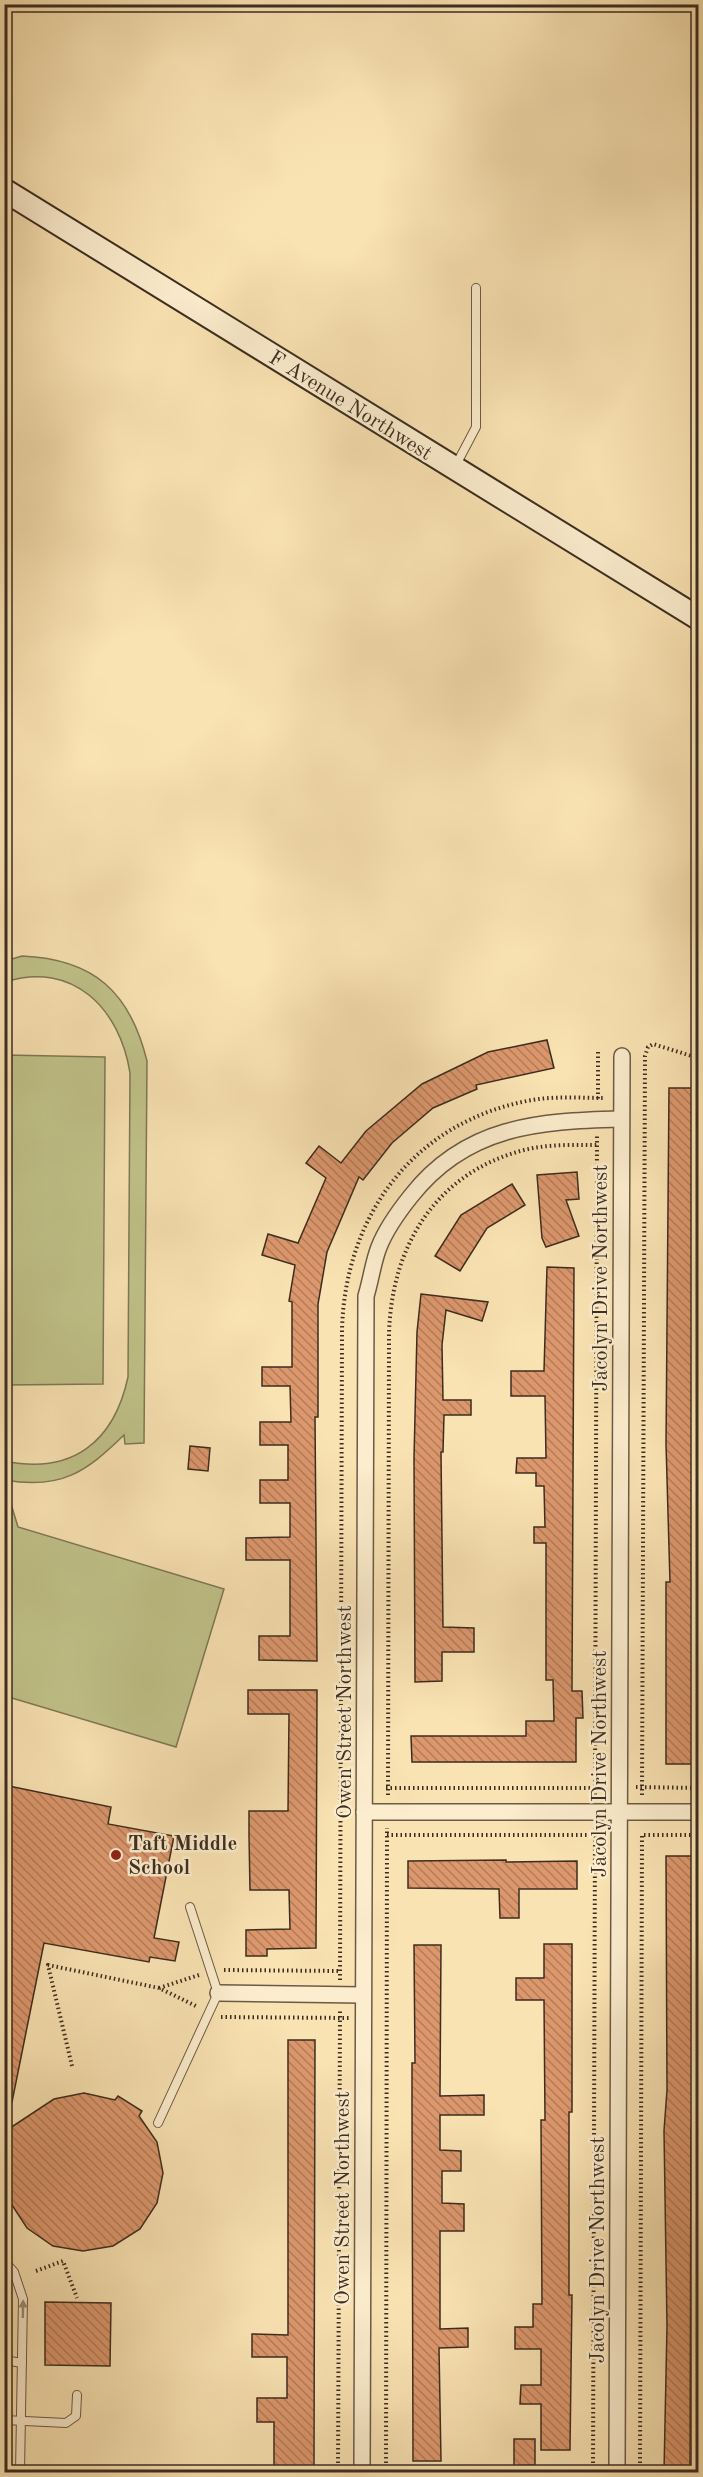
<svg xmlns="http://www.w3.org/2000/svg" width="703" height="2477" viewBox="0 0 703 2477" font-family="'Old Standard TT',serif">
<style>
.pitch{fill:#c1c38a;stroke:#7e7855;stroke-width:1.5}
.building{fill:url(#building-back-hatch);stroke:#3c2d20;stroke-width:1.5}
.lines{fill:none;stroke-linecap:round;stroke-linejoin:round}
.lane-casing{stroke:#6c5a45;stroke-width:10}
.street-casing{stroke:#6c5a45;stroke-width:18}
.secondary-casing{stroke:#3c2d20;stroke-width:26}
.path{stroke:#3c2d20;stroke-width:4;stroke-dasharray:1.5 3;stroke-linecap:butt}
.lane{stroke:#fcedce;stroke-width:8}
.street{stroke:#fcedce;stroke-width:15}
.secondary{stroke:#fcedce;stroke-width:22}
.oneway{fill:#9c8d77}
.poi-dot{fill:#8f2418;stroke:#fcedce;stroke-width:2}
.labels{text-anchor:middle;stroke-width:5;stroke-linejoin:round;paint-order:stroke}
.street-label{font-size:21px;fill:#3c2d20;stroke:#fcedce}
.poi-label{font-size:21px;font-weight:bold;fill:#3c2d20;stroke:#fcedce;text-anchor:start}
</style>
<defs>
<pattern id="building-back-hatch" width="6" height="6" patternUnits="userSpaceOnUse" patternTransform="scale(1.5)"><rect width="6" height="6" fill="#dd976d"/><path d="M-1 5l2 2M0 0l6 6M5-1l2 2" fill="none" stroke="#b47c59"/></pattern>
</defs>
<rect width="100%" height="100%" fill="#fae3b3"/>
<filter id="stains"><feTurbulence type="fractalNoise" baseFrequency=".00333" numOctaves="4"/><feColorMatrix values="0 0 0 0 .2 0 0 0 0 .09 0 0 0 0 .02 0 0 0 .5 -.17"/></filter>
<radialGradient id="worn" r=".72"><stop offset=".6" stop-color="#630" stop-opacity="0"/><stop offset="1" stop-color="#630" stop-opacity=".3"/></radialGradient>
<g class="pitch">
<path d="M22,956C94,959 130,992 147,1061L144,1443L125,1444L124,1435C86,1472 61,1490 5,1480V1461C72,1475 114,1442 128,1377L130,1073C120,1009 73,960 5,982V961Z"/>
<polygon points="5,1055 105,1057 103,1384 5,1385"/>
<polygon points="5,1484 18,1527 224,1589 176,1747 5,1696"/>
</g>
<g class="building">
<polygon points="547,1040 554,1068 476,1085 477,1089 433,1108 392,1143 363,1180 359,1177 327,1252 318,1304 318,1417 315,1417 317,1661 259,1660 259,1636 290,1636 290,1560 246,1560 246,1538 290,1537 290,1503 260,1503 260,1480 288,1480 288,1445 260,1445 260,1422 291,1422 290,1386 262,1386 262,1367 292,1367 292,1302 289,1301 295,1265 262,1255 268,1234 298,1243 326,1178 306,1163 319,1146 341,1163 366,1131 422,1084 488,1052"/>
<polygon points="669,1088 697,1088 698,1250 694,1250 696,1531 699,1531 699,1611 693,1611 693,1643 699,1643 696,1764 666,1764 666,1582 670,1582 666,1444"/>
<polygon points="577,1172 579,1199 566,1200 579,1236 546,1247 542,1238 537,1175"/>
<polygon points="512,1184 525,1205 487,1228 460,1271 435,1256 461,1215"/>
<polygon points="547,1267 574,1268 572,1691 582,1691 583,1718 576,1718 576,1762 412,1762 411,1736 526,1736 526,1721 554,1721 553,1680 546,1680 546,1543 534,1543 534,1527 545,1527 544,1486 536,1486 536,1473 516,1473 517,1458 546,1458 545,1396 511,1396 511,1371 544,1371"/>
<polygon points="421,1294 488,1302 482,1321 446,1310 442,1345 443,1400 471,1400 471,1415 444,1415 443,1452 441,1452 443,1627 474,1628 474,1652 442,1652 442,1681 415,1682 414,1458 417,1332"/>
<polygon points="190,1446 210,1448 208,1471 188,1469"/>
<polygon points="248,1690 317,1690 316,1948 267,1949 267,1956 246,1956 246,1930 290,1929 289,1890 250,1890 249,1835 249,1811 288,1811 289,1714 248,1714"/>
<polygon points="4,1785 111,1807 108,1824 174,1836 154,1938 179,1942 175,1961 150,1957 149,1962 44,1943 12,2102 4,2102"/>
<polygon points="666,1856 692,1856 693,2068 699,2067 699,2118 692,2118 691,2131 690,2472 664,2472 667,2326 664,2131 667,2090"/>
<polygon points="506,1860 506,1862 577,1861 577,1889 519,1889 519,1918 500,1918 499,1889 408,1888 408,1861"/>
<polygon points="544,1944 572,1944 572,2112 569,2112 569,2295 572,2295 570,2450 541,2450 541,2404 520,2404 521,2385 541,2385 541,2349 515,2349 515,2327 533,2327 533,2304 542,2304 541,2120 545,2120 544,2000 516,2000 516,1978 544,1978"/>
<polygon points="414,1945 441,1945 440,2096 484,2095 484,2115 440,2115 440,2150 461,2151 461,2171 442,2171 442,2203 464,2204 464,2231 440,2231 440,2329 468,2328 468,2347 439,2348 441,2461 413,2461 412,2102 412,2063 415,2063"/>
<polygon points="288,2040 315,2040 314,2467 274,2467 274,2422 257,2422 257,2398 287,2398 287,2357 252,2357 252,2334 288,2335"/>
<polygon points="84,2093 115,2100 118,2096 142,2111 139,2116 157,2142 163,2173 157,2203 140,2229 113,2246 83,2251 53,2246 27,2228 10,2202 4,2179 4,2132 54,2099"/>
<polygon points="45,2302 111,2303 110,2366 45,2365"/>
<polygon points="514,2439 535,2439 535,2465 514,2466"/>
</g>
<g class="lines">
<defs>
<g id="lane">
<polyline points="456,465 476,427 476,288"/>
<polyline points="158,2123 218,1993 190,1907"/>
<polyline points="4,2261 14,2272 23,2299 20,2472"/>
<polyline points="4,2360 22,2363"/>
<polyline points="4,2420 66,2423 76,2416 77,2395"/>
</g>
<g id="street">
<polyline points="364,1812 698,1812"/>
<polyline points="218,1993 363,1995"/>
<path d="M362,2472L366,1296C371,1280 373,1262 379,1247C386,1229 399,1211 411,1196C466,1126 538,1121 621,1119"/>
<polyline points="617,2472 622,1056"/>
</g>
<polyline id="secondary" points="4,190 698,618"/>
</defs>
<use href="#lane" class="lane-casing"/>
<use href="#street" class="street-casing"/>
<use href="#secondary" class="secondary-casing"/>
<g class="path">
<polyline points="598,1052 598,1100"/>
<polyline points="636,1787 698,1788"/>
<polyline points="386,1788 601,1788"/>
<path d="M388,1795L389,1335C391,1247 435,1173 524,1150C548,1144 573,1145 597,1145"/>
<polyline points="595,1795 597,1135"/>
<polyline points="642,1795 645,1056 648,1047 653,1044 698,1058"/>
<polyline points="387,1835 602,1835"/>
<polyline points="224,1970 340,1971"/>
<path d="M340,1980L342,1330C345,1215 414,1121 532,1100C556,1096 581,1098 605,1098"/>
<polyline points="159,1988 199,1975"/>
<polyline points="221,2017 349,2018"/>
<polyline points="72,2066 48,1965 159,1988 198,2007"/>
<polyline points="36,2271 63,2261 77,2298"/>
<polyline points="338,2472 340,2011"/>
<polyline points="386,2472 387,1828"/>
<polyline points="593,2472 595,1828"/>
<polyline points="640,2472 642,1835 698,1835"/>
</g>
<use href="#lane" class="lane"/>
<use href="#street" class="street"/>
<use href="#secondary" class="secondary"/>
</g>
<defs><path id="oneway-solid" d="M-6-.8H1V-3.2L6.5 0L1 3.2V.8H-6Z" transform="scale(1.5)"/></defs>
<use class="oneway" href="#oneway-solid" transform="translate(23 2309) rotate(-89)"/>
<circle class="poi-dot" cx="116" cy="1855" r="6"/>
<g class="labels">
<g class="street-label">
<text transform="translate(351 405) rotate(32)" y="7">F Avenue Northwest</text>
<text transform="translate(600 1278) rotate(-90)" y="7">Jacolyn Drive Northwest</text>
<text transform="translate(344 1712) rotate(-90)" y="7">Owen Street Northwest</text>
<text transform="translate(599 1764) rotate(-90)" y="7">Jacolyn Drive Northwest</text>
<text transform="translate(342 2198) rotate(-90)" y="7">Owen Street Northwest</text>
<text transform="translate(597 2250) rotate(-90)" y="7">Jacolyn Drive Northwest</text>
</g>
<g class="poi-label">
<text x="128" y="1850">Taft Middle<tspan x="128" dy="24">School</tspan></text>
</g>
</g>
<rect width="703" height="2477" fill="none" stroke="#fae3b3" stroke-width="24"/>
<rect x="6" y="6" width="691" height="2465" fill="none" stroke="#3c2d20" stroke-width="3"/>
<rect x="12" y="12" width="679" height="2453" fill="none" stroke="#3c2d20" stroke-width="1.5"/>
<rect width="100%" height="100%" filter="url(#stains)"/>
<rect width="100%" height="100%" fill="url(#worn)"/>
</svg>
